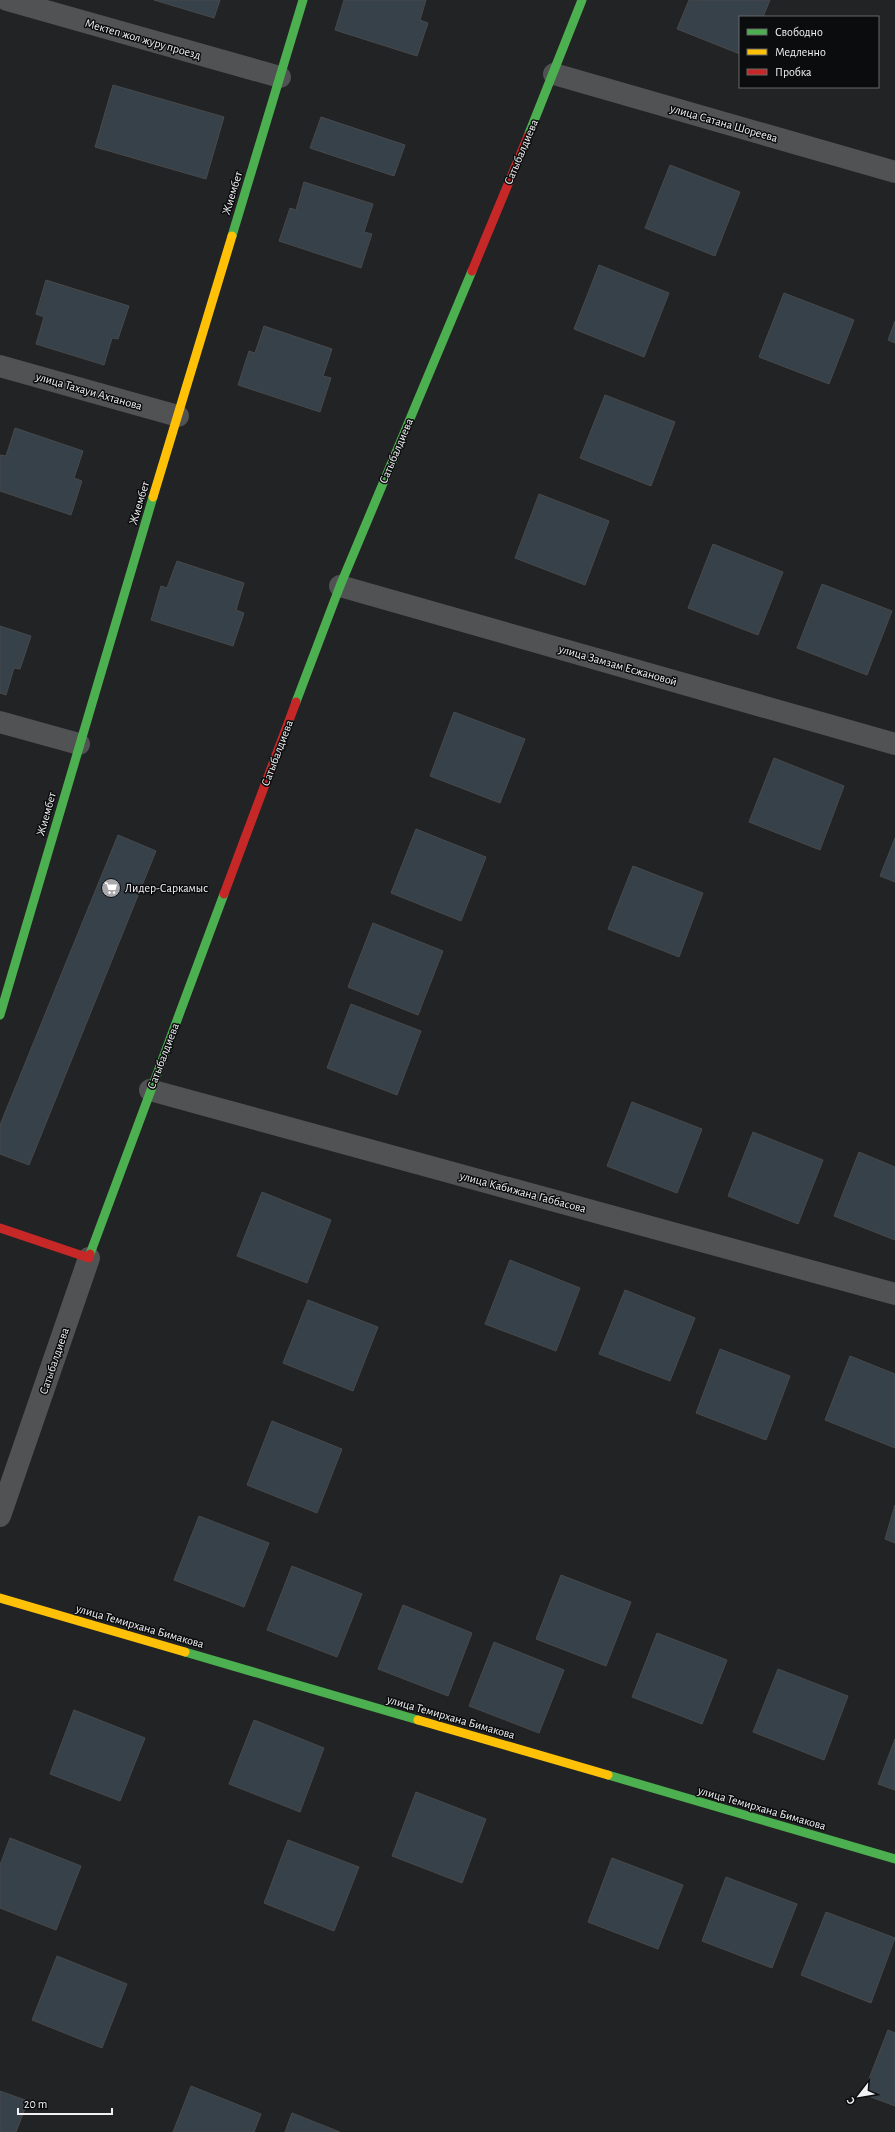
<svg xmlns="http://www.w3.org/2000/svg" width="895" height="2132" viewBox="0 0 895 2132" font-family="'Alegreya Sans',sans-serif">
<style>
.building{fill:#37414a;stroke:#48494a}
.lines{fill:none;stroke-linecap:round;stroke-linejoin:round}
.street{stroke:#515253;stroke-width:22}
.fast{stroke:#4caf50;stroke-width:9}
.slow{stroke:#ffc107;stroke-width:9}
.jam{stroke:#c62828;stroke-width:9}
.labels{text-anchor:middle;stroke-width:3;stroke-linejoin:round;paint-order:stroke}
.street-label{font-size:12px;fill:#f1f1f4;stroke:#0b0c0d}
.poi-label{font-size:12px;fill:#f1f1f4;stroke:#0b0c0d;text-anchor:start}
</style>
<rect width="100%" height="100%" fill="#222324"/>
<g class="building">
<polygon points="154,0 220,0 214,18"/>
<polygon points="344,0 426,0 420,20 428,23 417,56 335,30"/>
<polygon points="689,0 770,0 763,17 740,17 740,54 677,29"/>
<polygon points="113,85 224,117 206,179 95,147"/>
<polygon points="321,117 405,145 394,176 310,148"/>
<polygon points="670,165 740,192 715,256 645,228"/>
<polygon points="304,182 373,204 364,232 372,234 361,268 279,241 290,208 296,210"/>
<polygon points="599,265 669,293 644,357 574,329"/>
<polygon points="46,280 129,306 118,339 112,338 104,365 36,344 44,317 36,314"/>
<polygon points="784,293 854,320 829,384 759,357"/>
<polygon points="895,321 895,343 888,340"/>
<polygon points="264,326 332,349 323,376 331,378 320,412 238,385 249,351 255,353"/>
<polygon points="605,395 675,422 651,486 580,458"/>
<polygon points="15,428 83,451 74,478 82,481 71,515 0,491 0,455 6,456"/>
<polygon points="539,494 609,521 585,585 515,558"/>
<polygon points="713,544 783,572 758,635 688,608"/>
<polygon points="177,561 244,583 236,610 244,613 233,646 151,620 161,586 167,588"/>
<polygon points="822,584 892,611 867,675 797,648"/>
<polygon points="0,626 31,636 20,669 14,668 6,695 0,693"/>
<polygon points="454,712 525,739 500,803 430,776"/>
<polygon points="774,758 844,786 820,850 749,822"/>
<polygon points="416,829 486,857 461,921 391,893"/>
<polygon points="118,835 156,851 29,1165 0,1154 0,1125"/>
<polygon points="895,838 895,882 880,876"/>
<polygon points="633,866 703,893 679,957 608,929"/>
<polygon points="373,923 443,951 418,1015 348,987"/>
<polygon points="351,1004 421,1031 397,1095 327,1068"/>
<polygon points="632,1102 702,1129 677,1193 607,1166"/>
<polygon points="753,1132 823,1160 798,1224 728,1196"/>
<polygon points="859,1152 895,1167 895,1240 834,1216"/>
<polygon points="262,1192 331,1220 307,1283 237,1256"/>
<polygon points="510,1260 580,1288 556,1351 485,1324"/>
<polygon points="625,1290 695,1318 670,1381 599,1354"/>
<polygon points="308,1300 378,1327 353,1391 283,1363"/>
<polygon points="720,1349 790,1376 766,1440 696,1413"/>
<polygon points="850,1356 895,1374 895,1448 825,1420"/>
<polygon points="272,1421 342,1449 317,1513 247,1485"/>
<polygon points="895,1505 895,1543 885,1539"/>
<polygon points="199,1516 269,1543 244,1607 174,1580"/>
<polygon points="292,1566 362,1594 337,1657 267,1630"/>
<polygon points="561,1575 631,1602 606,1666 536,1639"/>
<polygon points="403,1605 472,1633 448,1696 378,1669"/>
<polygon points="657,1633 727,1660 702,1724 632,1697"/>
<polygon points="494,1642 564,1670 539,1733 469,1706"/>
<polygon points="778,1669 848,1696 824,1760 753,1732"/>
<polygon points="74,1710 145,1738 120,1801 50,1774"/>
<polygon points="254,1720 324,1748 300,1812 229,1784"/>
<polygon points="895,1739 895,1790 878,1784"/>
<polygon points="416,1792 486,1819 462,1883 392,1856"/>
<polygon points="10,1838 81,1866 56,1930 0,1908 0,1865"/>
<polygon points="288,1840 359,1867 334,1931 264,1903"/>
<polygon points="612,1858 683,1885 658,1949 588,1922"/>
<polygon points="726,1877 797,1904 772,1968 702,1941"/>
<polygon points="826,1912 895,1938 871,2003 801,1975"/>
<polygon points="57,1956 127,1984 102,2048 32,2020"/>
<polygon points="888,2030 895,2033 895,2106 863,2094"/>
<polygon points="191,2086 261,2114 254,2132 173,2132"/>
<polygon points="0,2091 28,2101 16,2132 0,2132"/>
<polygon points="292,2113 340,2132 285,2132"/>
</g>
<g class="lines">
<g class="street">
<polyline points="7,0 280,77"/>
<polyline points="554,74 895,172"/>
<polyline points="0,366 178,416"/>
<polyline points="340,586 895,744"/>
<polyline points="0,722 79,744"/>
<polyline points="150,1090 895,1294"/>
<polyline points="0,1516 89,1258"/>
</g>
<g class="fast">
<polyline points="528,136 582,0"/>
<polyline points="232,236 303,0"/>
<polyline points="296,702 340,586 472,271"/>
<polyline points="0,1015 153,497"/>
<polyline points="90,1254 224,894"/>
<polyline points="185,1652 418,1720"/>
<polyline points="608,1775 895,1859"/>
</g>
<g class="slow">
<polyline points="153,497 232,236"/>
<polyline points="0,1598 185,1652"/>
<polyline points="418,1720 608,1775"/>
</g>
<g class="jam">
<polyline points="472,271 528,136"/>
<polyline points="224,894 296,702"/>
<polyline points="0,1228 89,1258 90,1254"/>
</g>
</g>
<defs>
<symbol id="supermarket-disc" viewBox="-11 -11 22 22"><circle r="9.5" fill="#a9a9ab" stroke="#0b0c0d"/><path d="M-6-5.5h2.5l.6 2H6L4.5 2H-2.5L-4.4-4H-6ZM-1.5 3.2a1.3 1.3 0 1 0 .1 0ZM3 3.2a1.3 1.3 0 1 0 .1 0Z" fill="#fff"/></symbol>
</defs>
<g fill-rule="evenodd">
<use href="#supermarket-disc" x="100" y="877" width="22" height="22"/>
</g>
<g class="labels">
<g class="street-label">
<text transform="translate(143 39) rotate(16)" y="4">Мектеп жол журу проезд</text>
<text transform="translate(724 123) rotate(16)" y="4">улица Сатана Шореева</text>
<text transform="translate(521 152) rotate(-67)" y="4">Сатыбалдиева</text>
<text transform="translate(232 193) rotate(-73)" y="4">Жиембет</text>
<text transform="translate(89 391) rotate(16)" y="4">улица Тахауи Ахтанова</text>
<text transform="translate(396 451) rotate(-67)" y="4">Сатыбалдиева</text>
<text transform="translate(139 503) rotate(-73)" y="4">Жиембет</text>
<text transform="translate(618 665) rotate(16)" y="4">улица Замзам Есжановой</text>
<text transform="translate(277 753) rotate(-69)" y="4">Сатыбалдиева</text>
<text transform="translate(46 814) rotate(-74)" y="4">Жиембет</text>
<text transform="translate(163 1056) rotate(-69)" y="4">Сатыбалдиева</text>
<text transform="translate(523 1192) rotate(15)" y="4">улица Кабижана Габбасова</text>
<text transform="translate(54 1361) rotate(-71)" y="4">Сатыбалдиева</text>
<text transform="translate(140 1626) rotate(16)" y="4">улица Темирхана Бимакова</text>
<text transform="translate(451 1717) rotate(16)" y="4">улица Темирхана Бимакова</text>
<text transform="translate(762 1808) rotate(16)" y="4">улица Темирхана Бимакова</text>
</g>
<g class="poi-label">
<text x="125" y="892">Лидер-Саркамыс</text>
</g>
</g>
<rect x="739" y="16" width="140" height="72" fill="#0b0c0d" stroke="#676869"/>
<rect x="747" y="29" width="20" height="6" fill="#4caf50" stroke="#676869"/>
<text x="775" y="36" font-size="12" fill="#f1f1f4">Свободно</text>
<rect x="747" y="49" width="20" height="6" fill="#ffc107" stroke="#676869"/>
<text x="775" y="56" font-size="12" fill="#f1f1f4">Медленно</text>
<rect x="747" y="69" width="20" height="6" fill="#c62828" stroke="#676869"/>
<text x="775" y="76" font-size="12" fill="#f1f1f4">Пробка</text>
<g transform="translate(859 2096) rotate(239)" stroke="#0b0c0d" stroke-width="3" paint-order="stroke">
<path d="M0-3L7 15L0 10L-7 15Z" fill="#f1f1f4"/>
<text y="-6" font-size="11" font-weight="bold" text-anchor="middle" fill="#f1f1f4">С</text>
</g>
<path d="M18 2108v6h94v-6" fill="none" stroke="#f1f1f4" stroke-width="2"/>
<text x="24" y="2108" font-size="12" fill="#f1f1f4" stroke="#0b0c0d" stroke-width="3" paint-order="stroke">20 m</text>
</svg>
